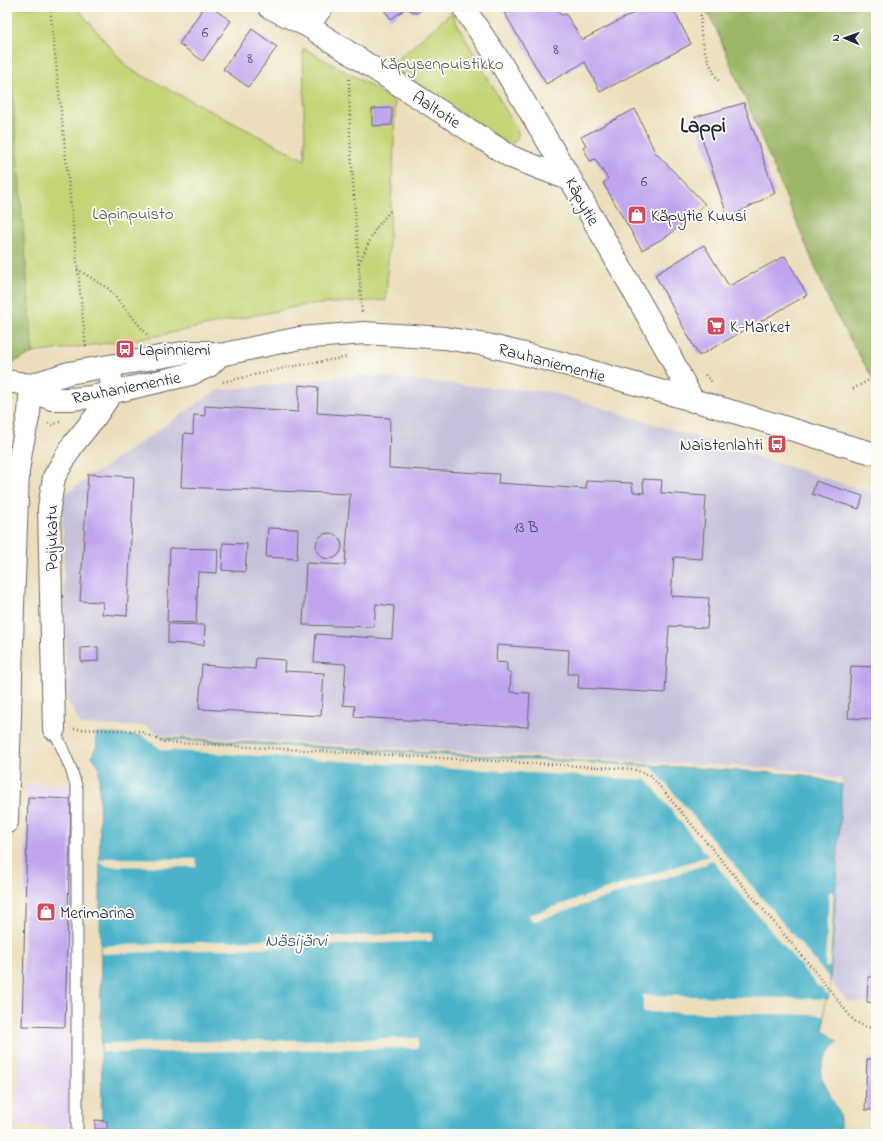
<svg xmlns="http://www.w3.org/2000/svg" width="883" height="1141" viewBox="0 0 883 1141" font-family="'Indie Flower',sans-serif">
<style>
.built{fill:#e3d3f2}
.industrial{fill:#c6c0da}
.green{fill:#c5d476;stroke:#747b58}
.forest{fill:#9cb667;stroke:#5f6c51}
.water{fill:#4bb3c9;stroke:#366a82}
.pier{fill:#ecdebb}
.building{fill:#c0a5ee}
.lines{fill:none;stroke-linecap:round;stroke-linejoin:round}
.service-casing{stroke:#696468;stroke-width:13}
.minor-casing{stroke:#696468;stroke-width:24}
.tertiary-casing{stroke:#696468;stroke-width:24}
.path{stroke:#696468;stroke-width:2.5;stroke-dasharray:1 3;stroke-linecap:butt}
.service{stroke:#fff;stroke-width:11}
.minor{stroke:#fff;stroke-width:22}
.tertiary{stroke:#fff;stroke-width:22}
.labels{text-anchor:middle;stroke-width:4;stroke-linejoin:round;paint-order:stroke}
.number-label{font-size:15px;fill:#4a4368}
.park-label{font-size:17px;fill:#53574d;stroke:#fdfcf7}
.street-label{font-size:17px;fill:#22223b;stroke:#fdfcf7}
.poi-label{font-size:17px;fill:#22223b;stroke:#fdfcf7;text-anchor:start}
.water-label{font-size:18px;font-style:italic;fill:#325c74;stroke:#fdfcf7}
.district-label{font-size:21px;font-weight:bold;fill:#22223b;stroke:#fdfcf7}
</style>
<rect width="100%" height="100%" fill="#fdfcf7"/>
<filter id="ink" filterUnits="userSpaceOnUse"><feTurbulence type="fractalNoise" baseFrequency=".025" numOctaves="2"/><feDisplacementMap in="SourceGraphic" scale="8" xChannelSelector="R" yChannelSelector="G"/><feConvolveMatrix kernelMatrix="1 2 1 2 8 2 1 2 1" color-interpolation-filters="sRGB"/></filter>
<filter id="wash" filterUnits="userSpaceOnUse"><feTurbulence type="fractalNoise" baseFrequency=".012" numOctaves="4" result="noise"/><feDisplacementMap in="SourceGraphic" scale="16" xChannelSelector="R" yChannelSelector="G"/><feGaussianBlur stdDeviation="0.9" result="paint"/><feColorMatrix in="noise" values="0 0 0 0 0 0 0 0 0 0 0 0 0 0 0 0 0 1.4 0 .05"/><feComposite in="paint" operator="in"/></filter>
<g filter="url(#wash)">
<rect width="100%" height="100%" fill="#ecdebb"/>
<polygon class="built" points="27,784 77,786 69,1128 16,1126"/>
<polygon class="industrial" points="360,375 485,387 552,392 876,494 876,1004 847,1001 830,981 842,785 841,779 799,770 161,735 146,726 81,725 67,700 62,496 216,391"/>
<g class="green">
<polygon points="7,7 76,7 128,68 305,160 303,48 368,84 395,103 394,145 386,300 305,305 151,337 33,353 12,363 7,363"/>
<path d="M451,13L518,132C518,140 516,143 508,144L390,66Z"/>
</g>
<g class="forest">
<polygon points="704,7 876,7 876,384 833,310 714,24"/>
<polygon points="7,21 33,353 12,363 7,363"/>
</g>
<path class="water" d="M96,733L165,738L648,765L804,775L842,785L830,981L828,999H825L824,1031L838,1041C829,1052 820,1062 821,1077L840,1115V1129H823L822,1134H102L99,766L92,756L94,751L97,746Z"/>
<g class="pier">
<polygon points="140,734 158,736 165,740 652,767 829,978 828,979 830,981 828,995 820,986 818,987 712,860 706,862 707,864 532,922 529,915 708,856 647,780 162,750"/>
<polygon points="105,858 196,859 196,867 106,866 105,864 100,864 100,860 105,860"/>
<polygon points="829,892 834,892 830,967 825,967"/>
<polygon points="432,933 432,941 101,954 101,946"/>
<polygon points="643,995 825,999 824,1015 643,1012"/>
<polygon points="418,1038 418,1048 110,1053 110,1052 102,1052 102,1045 111,1044 111,1043"/>
<polygon points="596,1125 619,1126 619,1134 596,1134"/>
</g>
<g id="blocks">
<g class="building">
<polygon points="204,7 211,7 231,21 203,61 179,44"/>
<polygon points="382,7 421,7 420,11 416,13 411,11 408,7 391,19"/>
<polygon points="501,7 556,7 561,15 566,14 582,40 645,7 672,7 691,44 600,92 585,62 546,84"/>
<polygon points="252,29 277,47 248,87 223,69"/>
<polygon points="744,103 775,193 728,218 695,117"/>
<polygon points="392,108 392,125 372,126 372,109"/>
<polygon points="635,109 655,152 705,204 669,235 642,250 603,183 608,179 595,159 590,161 583,147 586,145 581,137"/>
<polygon points="704,245 729,286 785,256 807,295 699,356 655,275"/>
<polygon points="299,385 318,387 317,413 390,418 389,468 499,474 498,483 586,489 586,481 632,483 633,492 644,493 643,479 662,480 661,493 706,496 702,559 674,557 671,596 709,598 707,628 669,626 665,693 578,688 579,674 568,674 569,650 497,645 496,662 507,663 507,672 511,672 510,692 530,693 528,727 354,717 355,706 343,705 346,664 314,662 316,634 392,639 394,606 376,604 374,627 303,625 306,563 345,565 350,494 181,487 184,433 193,434 194,415 205,416 205,406 298,412"/>
<polygon points="88,474 134,477 127,616 102,614 103,602 80,601"/>
<polygon points="816,481 863,496 859,509 812,494"/>
<polygon points="268,528 298,529 297,559 266,557"/>
<circle cx="329" cy="546" r="13"/>
<polygon points="223,543 247,544 245,572 222,570"/>
<polygon points="170,548 218,549 217,573 198,572 196,623 167,622"/>
<polygon points="168,624 205,625 204,645 168,643"/>
<polygon points="98,647 98,661 81,662 81,648"/>
<polygon points="256,658 285,660 284,671 324,673 321,716 199,709 202,665 255,669"/>
<polygon points="851,666 876,667 876,719 848,718"/>
<polygon points="28,797 71,799 65,1027 22,1026"/>
<polygon points="868,977 876,977 876,1003 867,1002"/>
<polygon points="867,1059 876,1059 876,1110 865,1110"/>
<polygon points="95,1120 107,1121 107,1129 95,1129"/>
</g>
</g>
</g>
<g filter="url(#ink)">
<use href="#blocks" fill-opacity="0" stroke="#696468" stroke-width="1"/>
<g class="lines">
<defs>
<polyline id="service" points="54,729 71,769 77,789 77,1134"/>
<g id="minor">
<polyline points="269,7 308,26 511,157 571,180"/>
<polyline points="463,7 499,60 571,180 668,352 693,401"/>
<polyline points="308,26 322,7"/>
<polyline points="54,729 49,508 54,477 72,446 96,416 112,392 110,366"/>
<polyline points="7,822 13,606 18,472 21,451 29,413 31,385"/>
</g>
<g id="tertiary">
<polyline points="7,381 31,385 69,373 188,352 206,352 220,355 300,338 364,333 445,338 487,345 565,364 724,409 840,444 876,454"/>
<polyline points="31,385 42,395 52,399 71,399 92,397 191,374 209,366 220,355"/>
</g>
</defs>
<use href="#service" class="service-casing"/>
<use href="#minor" class="minor-casing"/>
<use href="#tertiary" class="tertiary-casing"/>
<g class="path">
<polyline points="50,7 86,348"/>
<path d="M701,7C701,15 700,24 701,32C703,50 710,66 719,82"/>
<polyline points="349,79 350,138 362,313"/>
<polyline points="359,263 376,228 391,210"/>
<polyline points="77,269 109,289 149,337"/>
<polyline points="705,375 713,383"/>
<polyline points="223,382 289,367 348,357"/>
<polyline points="853,389 876,376"/>
<polyline points="48,423 52,425 62,421"/>
<polyline points="74,729 139,731 164,742 632,769 650,775 814,970 854,1021 866,1027 876,1028"/>
</g>
<use href="#service" class="service"/>
<use href="#minor" class="minor"/>
<use href="#tertiary" class="tertiary"/>
</g>
</g>
<defs>
<symbol id="shop-square" viewBox="-11 -11 22 22"><rect x="-9" y="-9" width="18" height="18" rx="4" fill="#d1495b" stroke="#fdfcf7"/><path d="M-5-2.5h2.3a2.7 3.5 0 0 1 5.4 0H5L5.5 6h-11ZM-1.5-2.5h3a1.5 2.3 0 0 0-3 0Z" fill="#fff"/></symbol>
<symbol id="supermarket-square" viewBox="-11 -11 22 22"><rect x="-9" y="-9" width="18" height="18" rx="4" fill="#d1495b" stroke="#fdfcf7"/><path d="M-6-5.5h2.5l.6 2H6L4.5 2H-2.5L-4.4-4H-6ZM-1.5 3.2a1.3 1.3 0 1 0 .1 0ZM3 3.2a1.3 1.3 0 1 0 .1 0Z" fill="#fff"/></symbol>
<symbol id="bus-square" viewBox="-11 -11 22 22"><rect x="-9" y="-9" width="18" height="18" rx="4" fill="#d1495b" stroke="#fdfcf7"/><path d="M-5-6H5V4H4V6H2V4H-2V6H-4V4H-5ZM-3.5-4V0h7V-4ZM-3.5 1.2v1.5H-2V1.2ZM2 1.2v1.5H3.5V1.2Z" fill="#fff"/></symbol>
</defs>
<g fill-rule="evenodd">
<use href="#shop-square" x="626" y="204" width="22" height="22"/>
<use href="#supermarket-square" x="705" y="315" width="22" height="22"/>
<use href="#bus-square" x="114" y="338" width="22" height="22"/>
<use href="#bus-square" x="766" y="433" width="22" height="22"/>
<use href="#shop-square" x="35" y="901" width="22" height="22"/>
</g>
<g class="labels">
<g class="number-label">
<text x="205" y="37">6</text>
<text x="556" y="54">8</text>
<text x="250" y="63">8</text>
<text x="644" y="186">6</text>
<text x="526" y="532">13 B</text>
</g>
<g class="park-label">
<text x="442" y="69">Käpysenpuistikko</text>
<text x="133" y="219">Lapinpuisto</text>
</g>
<g class="street-label">
<text transform="translate(437 109) rotate(33)" y="6">Aaltotie</text>
<text transform="translate(583 201) rotate(61)" y="6">Käpytie</text>
<text transform="translate(552 362) rotate(15)" y="6">Rauhaniementie</text>
<text transform="translate(126 387) rotate(-11)" y="6">Rauhaniementie</text>
<text transform="translate(51 538) rotate(-90)" y="6">Poijukatu</text>
</g>
<g class="poi-label">
<text x="651" y="221">Käpytie Kuusi</text>
<text x="730" y="332">K-Market</text>
<text x="139" y="355">Lapinniemi</text>
<text x="763" y="450" text-anchor="end">Naistenlahti</text>
<text x="60" y="918">Merimarina</text>
</g>
<g class="water-label">
<text x="296" y="946">Näsijärvi</text>
</g>
<g class="district-label">
<text x="703" y="132">Lappi</text>
</g>
</g>
<rect width="883" height="1141" fill="none" stroke="#fdfcf7" stroke-width="24"/>
<g transform="translate(845 38) rotate(272)" stroke="#fdfcf7" stroke-width="3" paint-order="stroke">
<path d="M0-3L7 15L0 10L-7 15Z" fill="#22223b"/>
<text y="-6" font-size="11" font-weight="bold" text-anchor="middle" fill="#22223b">N</text>
</g>
</svg>
